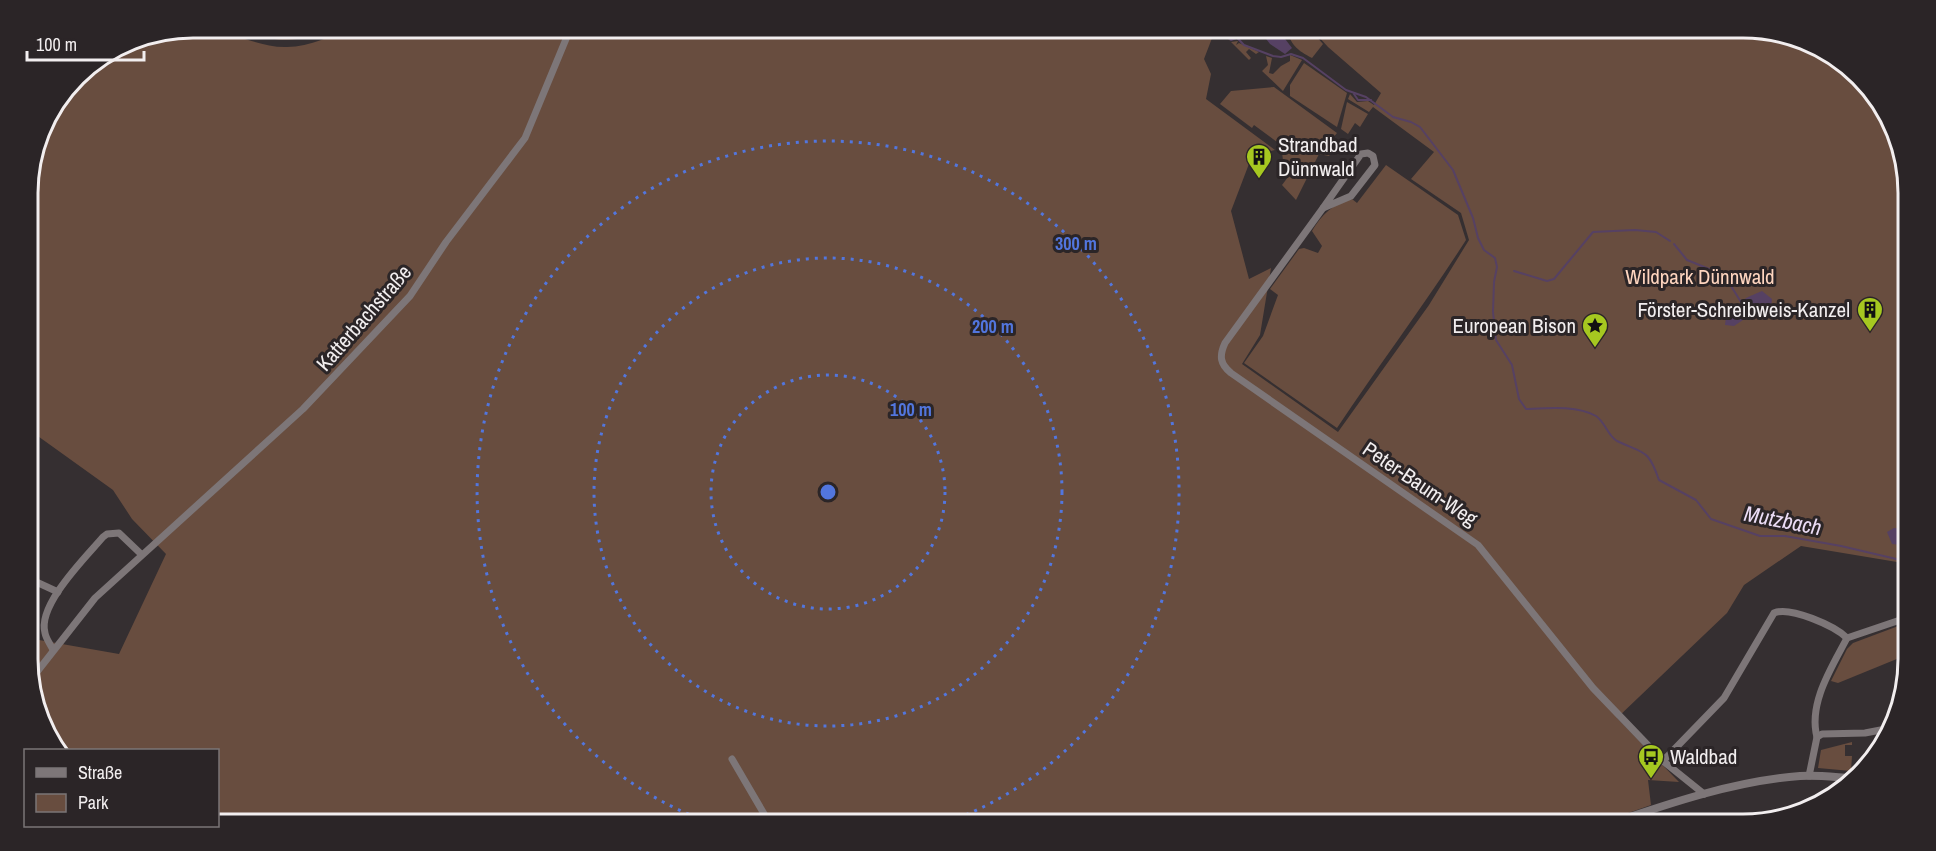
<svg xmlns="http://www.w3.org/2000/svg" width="1936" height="851" viewBox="0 0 1936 851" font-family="'Archivo Narrow',sans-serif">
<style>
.green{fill:#684d3f}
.water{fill:#564163}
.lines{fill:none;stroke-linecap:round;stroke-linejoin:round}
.stream{stroke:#564163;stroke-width:2}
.minor{stroke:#7d7678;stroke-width:7}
.tertiary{stroke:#7d7678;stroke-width:8}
.ring{fill:none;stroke:#5276de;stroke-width:3;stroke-dasharray:3 6}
.labels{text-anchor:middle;stroke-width:6;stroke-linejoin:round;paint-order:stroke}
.poi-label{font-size:21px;fill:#f2eeef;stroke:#2b2527;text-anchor:start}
.park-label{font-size:21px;fill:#fed5bf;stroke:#2b2527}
.street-label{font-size:21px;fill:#f2eeef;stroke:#2b2527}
.water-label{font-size:22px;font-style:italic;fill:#ecddf6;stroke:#2b2527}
.rim{fill:none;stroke:#f2eeef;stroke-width:3}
.centre{fill:#5276de;stroke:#2b2527;stroke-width:3}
.ring-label{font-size:18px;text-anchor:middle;font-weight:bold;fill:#5276de;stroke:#2b2527;stroke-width:6;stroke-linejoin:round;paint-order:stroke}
</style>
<rect width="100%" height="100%" fill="#352f31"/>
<g class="green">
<path d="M193,27C226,27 255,48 287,47C310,47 333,35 354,27H1210L1214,33L1204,59L1211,74L1206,99L1275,150L1252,156L1231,211L1249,279L1271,268L1260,335L1242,364L1338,432L1429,305L1469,240L1461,213L1411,179L1434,152L1373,107L1369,112L1348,99L1350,94L1357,102L1368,101L1374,105L1381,93L1328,47L1310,27H1743L1806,39L1875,92L1908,171L1909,564L1801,546L1744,585L1727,613L1617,718L1679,782L1648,780L1651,805L1597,824H218V750H58L28,680V617L39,640L119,654L166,554L132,519L113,490L28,429L27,182L44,120L83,68L130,39Z"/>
<path d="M230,27H340C290,45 279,43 230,27Z"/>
<polygon points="1216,27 1226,27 1225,35 1231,42 1238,41 1236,45 1239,43 1259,52 1256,54 1249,49 1246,52 1251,58 1249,60"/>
<path d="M1287,27H1308L1323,44L1312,58C1298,51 1289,44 1287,27Z"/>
<polygon points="1290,55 1302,60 1283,91 1262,71 1268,65 1266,56 1272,58 1269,73 1273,74 1281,66 1290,61"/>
<polygon points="1304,63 1347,93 1337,127 1290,96 1290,85"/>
<polygon points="1274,87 1337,133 1328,144 1334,149 1329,156 1319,154 1296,200 1282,185 1291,173 1284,168 1281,145 1254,125 1252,128 1220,104 1231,91"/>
<polygon points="1347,102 1368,114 1360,127 1355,123 1348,134 1341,129"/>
<path d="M1386,165L1458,215L1466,240C1425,304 1379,365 1337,428L1244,363L1263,336L1278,295L1270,289L1299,249L1304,248L1318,253L1322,246L1312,231C1322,214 1333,204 1352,199L1357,203Z"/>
<polygon points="1909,622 1909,654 1838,683 1831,681 1847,649 1853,643"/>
<polygon points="1852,742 1852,745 1845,745 1845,756 1852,756 1851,771 1818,768 1821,750"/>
</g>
<g class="water">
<polygon points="1257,27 1266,27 1263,31 1268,27 1276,27 1292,48 1285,54 1270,44"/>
<path d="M1762,291L1772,299L1771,307L1761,308L1734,326L1725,325L1726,317L1738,314C1744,296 1742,300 1762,291Z"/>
<polygon points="1909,525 1906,531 1909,546 1892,544 1887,532 1894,528 1904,529"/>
</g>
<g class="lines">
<g class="stream">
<path d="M1227,27L1244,45L1273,56L1281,57L1291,54L1303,58L1346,90L1366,97L1393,117L1411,122L1420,127L1453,170L1473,218L1478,238L1484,250L1495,258L1497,267L1494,282L1493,312L1496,340L1512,365L1519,399L1526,409C1547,408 1577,405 1596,416C1605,422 1608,436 1617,441C1644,454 1648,448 1659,480L1696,500L1711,519L1760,536H1785L1841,546L1909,562"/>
<polyline points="1227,27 1226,35 1231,40 1236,38"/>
<polyline points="1354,94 1358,100 1371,100"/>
<polyline points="1674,244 1687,260 1724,275 1741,302"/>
<polyline points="1514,271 1547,281 1554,279 1593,232 1635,230 1656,232 1670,241"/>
</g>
<g class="minor">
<polygon points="1368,153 1373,156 1375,165 1351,196 1323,208 1361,154"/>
<path d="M1323,208L1225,343C1219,356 1220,364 1231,373L1478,545L1593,688L1663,761L1704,794"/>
<polyline points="32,580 58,592"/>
<path d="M53,650C51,645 46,639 45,633C37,605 86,557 103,537L107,534L119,533L141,554"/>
<polyline points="29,682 95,598 303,409 410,296 446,242 525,138 571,27"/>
<path d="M1817,737C1808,703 1832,667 1847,638L1909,617"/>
<polyline points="732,759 770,824"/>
<path d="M1663,761L1724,698L1774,613C1790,606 1835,626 1847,638"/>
<polyline points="1809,776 1817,737 1822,734 1865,733 1891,728"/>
</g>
<path class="tertiary" d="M1609,824C1670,803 1735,781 1800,776C1817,775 1834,777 1850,778"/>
</g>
<g class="ring">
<circle cx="828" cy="492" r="117"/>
<circle cx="828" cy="492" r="234"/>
<path d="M714 824A351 351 0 1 1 945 823"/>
</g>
<defs>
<symbol id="building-pin" viewBox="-11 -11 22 30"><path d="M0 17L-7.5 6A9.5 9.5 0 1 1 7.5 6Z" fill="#a6c820" stroke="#2b2527"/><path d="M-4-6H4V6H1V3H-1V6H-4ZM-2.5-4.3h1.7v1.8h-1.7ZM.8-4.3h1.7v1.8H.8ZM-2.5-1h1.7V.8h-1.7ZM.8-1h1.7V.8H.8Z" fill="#111"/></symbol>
<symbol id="sight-pin" viewBox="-11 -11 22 30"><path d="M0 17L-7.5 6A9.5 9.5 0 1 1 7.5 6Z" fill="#a6c820" stroke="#2b2527"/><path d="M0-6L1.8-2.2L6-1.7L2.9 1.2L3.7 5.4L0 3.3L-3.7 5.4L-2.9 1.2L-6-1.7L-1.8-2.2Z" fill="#111"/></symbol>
<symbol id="bus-pin" viewBox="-11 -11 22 30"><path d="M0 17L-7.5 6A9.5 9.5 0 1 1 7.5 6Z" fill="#a6c820" stroke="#2b2527"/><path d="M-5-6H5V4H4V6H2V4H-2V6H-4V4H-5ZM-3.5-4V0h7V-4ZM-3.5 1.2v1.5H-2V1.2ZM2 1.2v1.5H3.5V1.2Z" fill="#111"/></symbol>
</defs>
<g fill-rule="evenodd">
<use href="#building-pin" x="1244" y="142" width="30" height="40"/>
<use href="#building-pin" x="1855" y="295" width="30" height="40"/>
<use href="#sight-pin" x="1580" y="311" width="30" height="40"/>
<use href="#bus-pin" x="1636" y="742" width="30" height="40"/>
</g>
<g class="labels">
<g class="poi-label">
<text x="1278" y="152">Strandbad<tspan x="1278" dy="24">Dünnwald</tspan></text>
<text x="1850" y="317" text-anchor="end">Förster-Schreibweis-Kanzel</text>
<text x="1576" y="333" text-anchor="end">European Bison</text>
<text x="1670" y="764">Waldbad</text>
</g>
<g class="park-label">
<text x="1700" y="284">Wildpark Dünnwald</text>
</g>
<g class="street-label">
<text transform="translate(364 318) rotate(-49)" y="7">Katterbachstraße</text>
<text transform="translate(1420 484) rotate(34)" y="7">Peter-Baum-Weg</text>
</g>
<g class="water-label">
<text transform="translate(1783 520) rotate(11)" y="8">Mutzbach</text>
</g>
</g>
<path d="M0 0H1936V851H0ZM193 38H1743A155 155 0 0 1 1898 193V659A155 155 0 0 1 1743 814H193A155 155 0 0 1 38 659V193A155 155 0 0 1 193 38Z" fill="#2b2527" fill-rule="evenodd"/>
<path class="rim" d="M193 38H1743A155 155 0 0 1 1898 193V659A155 155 0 0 1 1743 814H193A155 155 0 0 1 38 659V193A155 155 0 0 1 193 38Z"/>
<circle cx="828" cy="492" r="9" class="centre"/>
<g class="ring-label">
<text x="1076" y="250">300 m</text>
<text x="993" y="333">200 m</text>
<text x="911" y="416">100 m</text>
</g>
<rect x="24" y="749" width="195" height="78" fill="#2b2527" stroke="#7b7577" stroke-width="1.5"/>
<rect x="36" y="768" width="30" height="9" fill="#7d7678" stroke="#7b7577" stroke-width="1.5"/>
<text x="78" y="779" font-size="18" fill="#f2eeef">Straße</text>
<rect x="36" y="794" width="30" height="18" fill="#684d3f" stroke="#7b7577" stroke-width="1.5"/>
<text x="78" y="809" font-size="18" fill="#f2eeef">Park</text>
<path d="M27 51v9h117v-9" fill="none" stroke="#f2eeef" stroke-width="3"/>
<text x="36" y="51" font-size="18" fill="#f2eeef" stroke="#2b2527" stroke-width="4.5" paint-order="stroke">100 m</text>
</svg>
